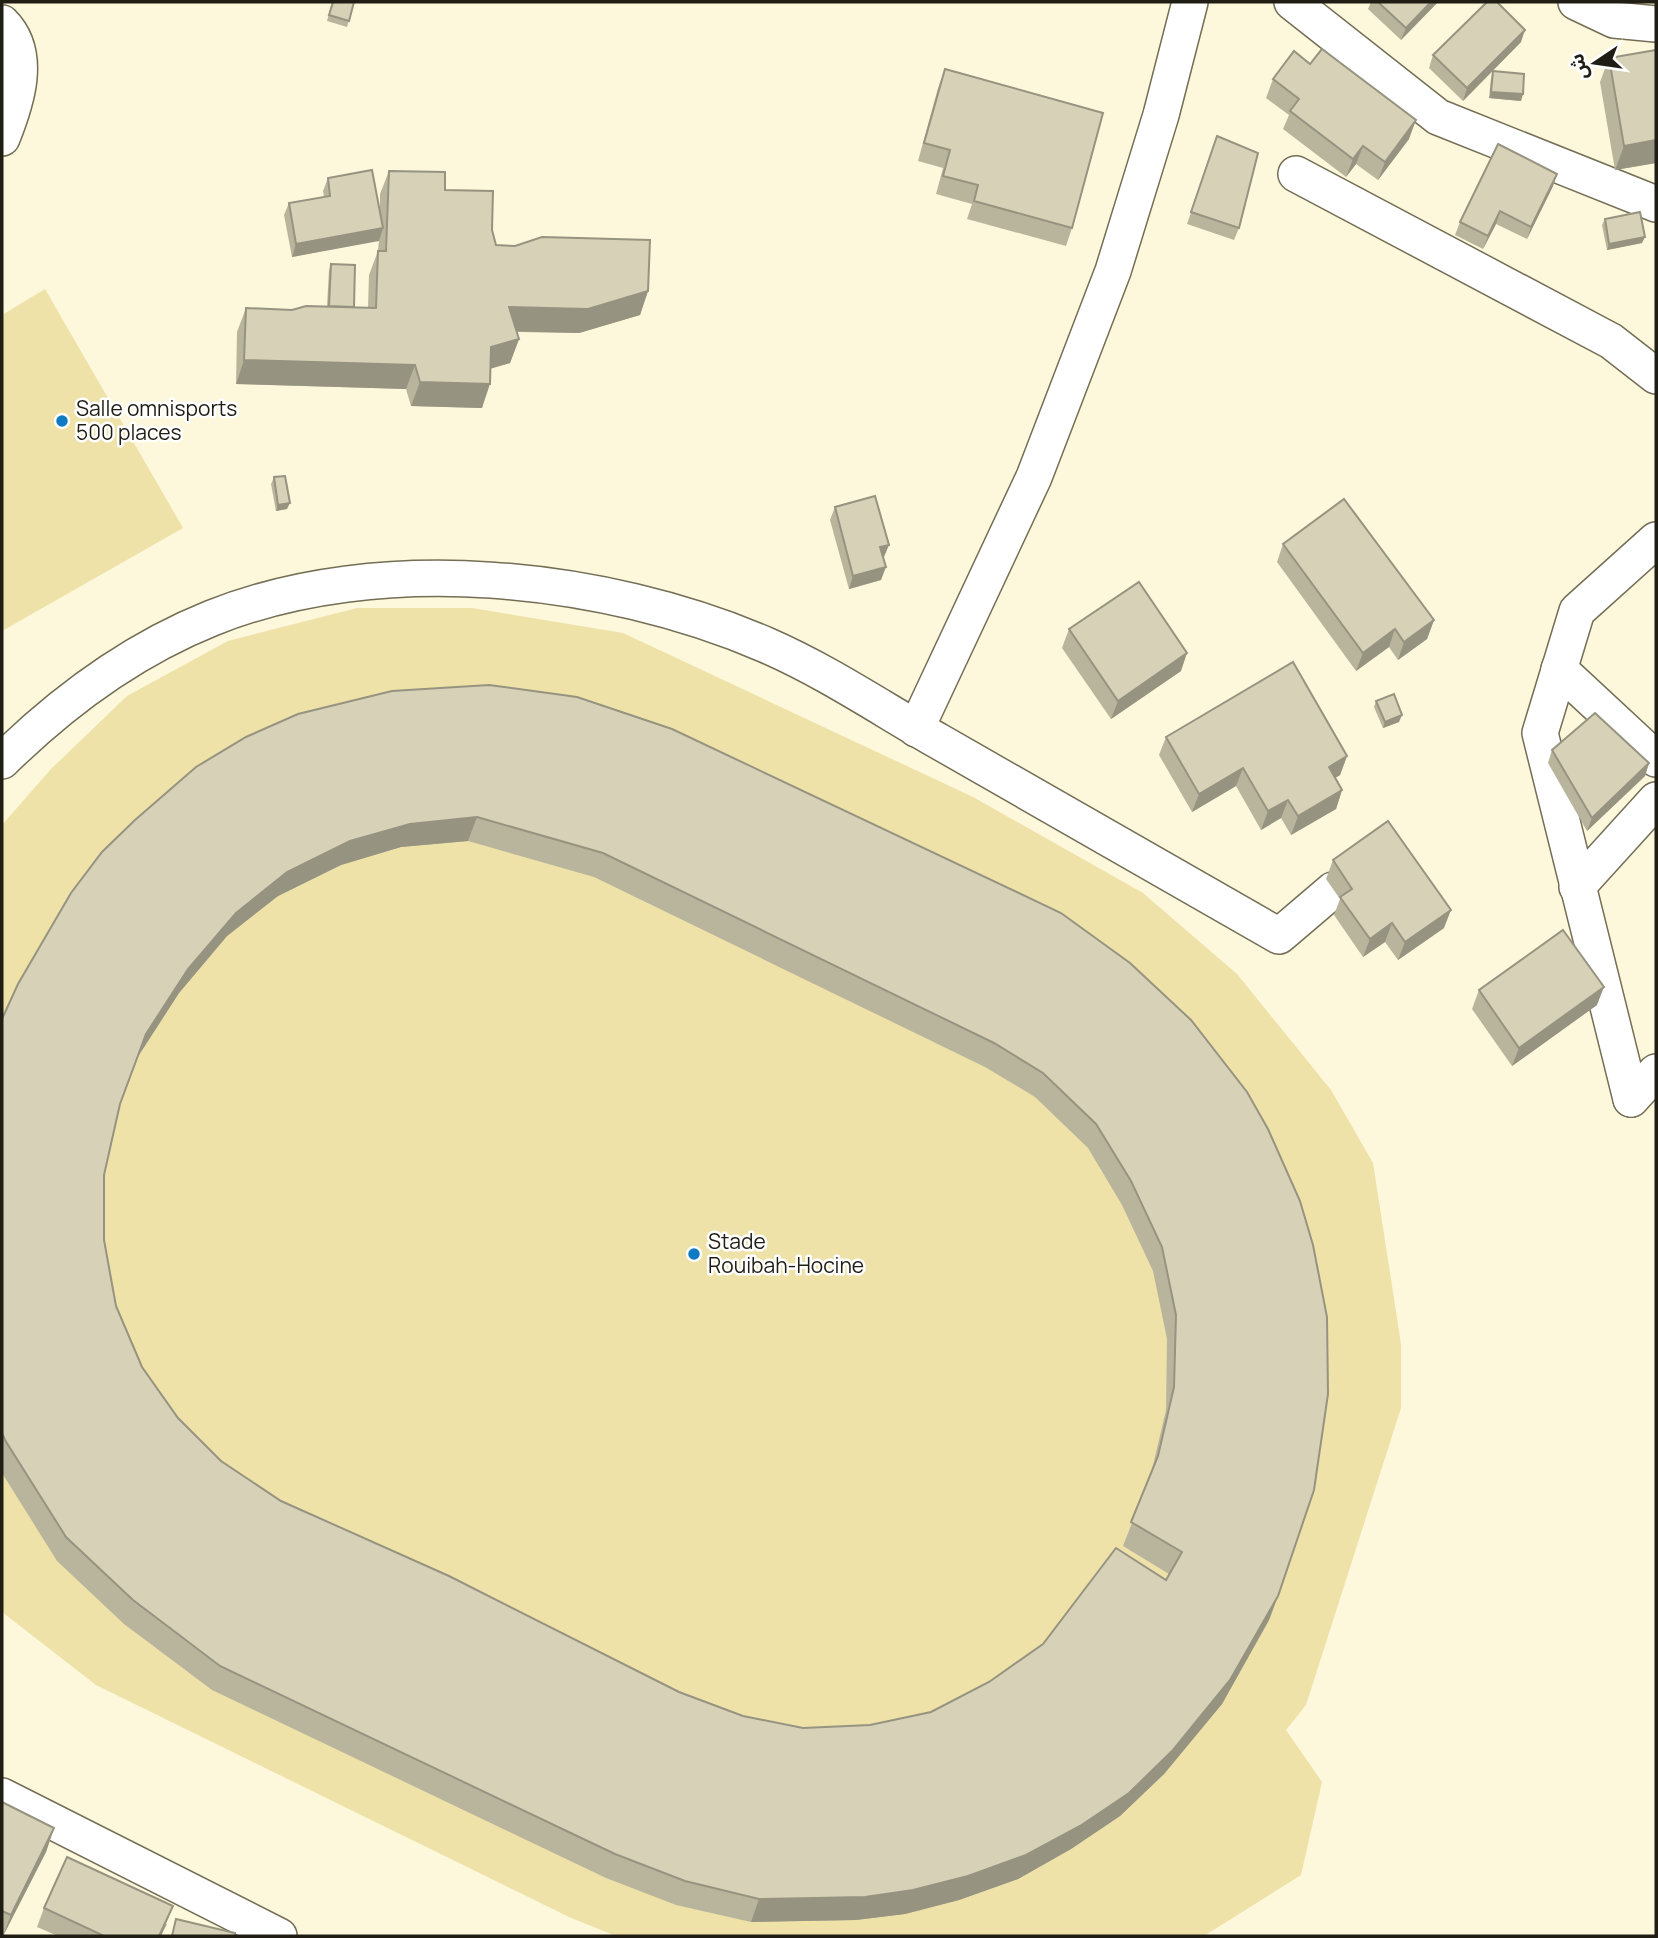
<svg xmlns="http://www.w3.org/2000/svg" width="1658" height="1938" viewBox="0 0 1658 1938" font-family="Manrope,'Noto Sans Arabic',sans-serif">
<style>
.green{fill:#eee2a9}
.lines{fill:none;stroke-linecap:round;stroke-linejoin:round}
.street-casing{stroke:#736e55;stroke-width:38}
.street{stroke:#fff;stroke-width:35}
.wall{fill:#b9b59d;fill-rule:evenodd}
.shaded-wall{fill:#969380}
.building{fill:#d7d2b7;stroke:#969380;stroke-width:2;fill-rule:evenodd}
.poi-dot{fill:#0e7ac4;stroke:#fff;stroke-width:2.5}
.labels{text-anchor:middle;stroke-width:5;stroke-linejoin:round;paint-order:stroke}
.poi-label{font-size:21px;fill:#201e14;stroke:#fff;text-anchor:start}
</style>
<rect width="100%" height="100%" fill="#fdf7db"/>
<g class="green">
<polygon points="45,289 183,528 2,631 2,315"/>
<polygon points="357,608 472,608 623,633 973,797 1143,893 1237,974 1331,1090 1373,1163 1401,1344 1401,1408 1306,1705 1286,1730 1322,1782 1301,1875 1204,1936 616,1936 569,1917 96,1685 2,1612 2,825 51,769 127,696 228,641"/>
</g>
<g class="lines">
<defs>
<g id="street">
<polyline points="1292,2 1438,117 1656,204"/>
<polyline points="1576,2 1614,20 1656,24"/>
<path d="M2,23C33,54 16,103 2,138"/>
<polyline points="1296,174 1611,341 1656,376"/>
<polyline points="1559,669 1656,759"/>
<polyline points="916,729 1034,477 1113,271 1161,115 1190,2"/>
<path d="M2,761C63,701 132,650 212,618C379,551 604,575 766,645C828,672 882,709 940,742C1053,807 1166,872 1279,936L1333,890"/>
<polyline points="1577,887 1656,800"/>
<polyline points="1631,1099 1540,733 1577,611 1656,540"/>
<polyline points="1631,1099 1656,1072"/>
<polyline points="2,1796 279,1936"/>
</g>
</defs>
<use href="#street" class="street-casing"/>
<use href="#street" class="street"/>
</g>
<g class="wall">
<polygon points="332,2 354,2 347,27 327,21"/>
<polygon points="1371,2 1438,2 1401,40 1368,9"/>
<polygon points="1521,42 1463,101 1429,68 1433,55"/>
<polygon points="1656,50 1656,163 1615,170 1600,82 1609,58"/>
<polygon points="945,69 1072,228 1066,246 967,219 972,204 936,194 943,168 918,161 938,88"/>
<polygon points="1493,71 1521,101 1489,98 1491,78"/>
<polygon points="1273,79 1409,139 1378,180 1356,164 1346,177 1283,129 1289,115 1266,98"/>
<polygon points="1217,136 1239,228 1234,240 1187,224"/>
<polygon points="389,171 445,190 492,230 496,245 648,291 640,315 579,333 516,332 519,339 510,363 491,368 482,408 411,406 406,389 236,384 237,332 246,308 292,310 327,306 329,270 331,264 354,307 368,307 369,275 378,251 379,240 292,257 284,215 289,203 324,197 323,191 328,178 380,209 380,194"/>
<polygon points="1557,174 1553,186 1527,239 1496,224 1483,249 1455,235 1460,222"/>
<polygon points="1605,219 1642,243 1607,250 1602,225"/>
<polygon points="274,477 287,509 276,511 271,484"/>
<polygon points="835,507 884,557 883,558 881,580 849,589 830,520"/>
<polygon points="1283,544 1434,620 1427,639 1398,660 1389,647 1356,671 1277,562"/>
<polygon points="1069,629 1181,671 1111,719 1062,648"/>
<polygon points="1376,701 1399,722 1383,728 1374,707"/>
<polygon points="1166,737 1347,756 1340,775 1335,778 1342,790 1336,809 1291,835 1281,818 1261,830 1236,786 1192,812 1159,755"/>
<polygon points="1552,750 1649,763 1645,776 1587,831 1548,763"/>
<path d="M196,767L1061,913L1278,1596L1269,1620L1222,1704L1164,1774L1120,1816L1071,1849L1018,1879L959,1900L905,1914L856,1920L751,1922L676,1905L606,1878L212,1690L124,1624L57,1561L2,1473V1019ZM468,841L594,877L985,1067L1035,1097L1088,1148L1122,1205L1153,1271L1167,1339L1166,1410L1151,1474L1123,1546L1169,1574L1166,1580L989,1682L931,1712L870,1725L803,1728L743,1716L679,1692L281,1501L221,1461L178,1418L142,1367L116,1306L104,1240V1175L120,1105L137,1058L179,993L227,936L278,896L341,865L401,847Z"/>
<polygon points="1333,860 1444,928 1398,960 1385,942 1363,957 1334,915 1340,899 1326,879"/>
<polygon points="1479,990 1597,1005 1512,1066 1472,1009"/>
<polygon points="2,1802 54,1828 46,1852 3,1936 2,1936"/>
<polygon points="44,1908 167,1924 161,1936 58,1936 37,1927"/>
</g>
<g class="shaded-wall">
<polygon points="1431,2 1438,2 1401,40 1406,28"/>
<polygon points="1525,30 1521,42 1463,101 1467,88"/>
<polygon points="1491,92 1523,94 1521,101 1489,98"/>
<polygon points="1416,120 1409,139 1378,180 1385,162"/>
<polygon points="1656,140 1656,163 1615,170 1624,146"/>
<polygon points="1363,146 1356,164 1346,177 1353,159"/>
<polygon points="1557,174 1553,186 1527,239 1531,227"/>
<polygon points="1500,211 1496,224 1483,249 1488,236"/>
<polygon points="383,228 379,241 292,257 296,244"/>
<polygon points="1645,237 1642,243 1607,250 1609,244"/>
<polygon points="648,291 640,315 579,333 501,331 509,307"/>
<polygon points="519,339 510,363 483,371 491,347"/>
<polygon points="244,360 415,365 406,389 236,384"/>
<polygon points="420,382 490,384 482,408 411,406"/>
<polygon points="290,503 287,509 276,511 278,505"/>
<polygon points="889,545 884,557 875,560 880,547"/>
<polygon points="886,567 881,580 849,589 853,576"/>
<polygon points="1434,620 1427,639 1398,660 1404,642"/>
<polygon points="1395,629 1389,647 1356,671 1363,653"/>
<polygon points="1187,653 1181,671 1111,719 1118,701"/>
<polygon points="1402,715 1399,722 1383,728 1385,722"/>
<polygon points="1347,756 1340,775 1322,786 1329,767"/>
<polygon points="1649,763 1645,776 1587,831 1592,818"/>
<polygon points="1243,768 1236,786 1192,812 1199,794"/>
<polygon points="1342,790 1336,809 1291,835 1298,816"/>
<polygon points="1288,800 1281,818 1261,830 1268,811"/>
<polygon points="477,817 468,841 401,847 341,865 278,896 227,936 179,993 137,1058 146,1034 188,969 236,913 287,872 350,841 410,824"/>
<polygon points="1451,910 1444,928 1398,960 1405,942"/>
<polygon points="1392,923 1385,942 1363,957 1370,939"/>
<polygon points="1604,987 1597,1005 1512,1066 1519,1048"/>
<polygon points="1278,1596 1269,1620 1222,1704 1164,1774 1120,1816 1071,1849 1018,1879 959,1900 905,1914 856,1920 751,1922 759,1899"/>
<polygon points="54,1828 46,1852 3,1936 11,1915"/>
<polygon points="173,1906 161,1936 159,1936"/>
</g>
<g class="building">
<polygon points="333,2 354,2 349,21 329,15"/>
<polygon points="1378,2 1431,2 1406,28"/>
<polygon points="1487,2 1497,2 1525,30 1467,88 1433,55"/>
<polygon points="1322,49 1416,120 1385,162 1363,146 1353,159 1290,111 1299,99 1273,79 1294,51 1310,64"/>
<polygon points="1656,50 1656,140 1624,146 1609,58"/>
<polygon points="945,69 1103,113 1072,228 974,201 978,185 943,176 950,150 924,143"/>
<polygon points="1493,71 1524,74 1523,94 1491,92"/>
<polygon points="1217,136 1258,153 1239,228 1191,212"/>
<polygon points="1498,144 1557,174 1531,227 1500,211 1488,236 1460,222"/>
<polygon points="372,170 383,228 296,244 289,203 330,196 328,178"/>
<polygon points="389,171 445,172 445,190 493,191 492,230 496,245 515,246 542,237 650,240 648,291 588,309 509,307 519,339 491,347 490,384 420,382 415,365 244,360 246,308 292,310 306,306 376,308 378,251 386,251"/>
<polygon points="1640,212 1645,237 1609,244 1605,219"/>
<polygon points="331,264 355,265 354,307 329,306"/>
<polygon points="285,476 290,503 278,505 274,477"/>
<polygon points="875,496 889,545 880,547 886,567 853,576 835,507"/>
<polygon points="1344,499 1434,620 1404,642 1395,629 1363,653 1283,544"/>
<polygon points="1139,582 1187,653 1118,701 1069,629"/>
<polygon points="1293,662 1347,756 1329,767 1342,790 1298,816 1288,800 1268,811 1243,768 1199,794 1166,737"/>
<path d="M489,685L577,697L672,729L1061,913L1130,963L1191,1020L1247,1092L1268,1129L1300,1201L1313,1245L1327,1317L1328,1394L1314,1490L1278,1596L1230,1680L1173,1750L1129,1793L1080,1826L1026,1855L968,1876L913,1890L865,1897L759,1899L685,1881L615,1854L220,1666L133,1600L66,1537L5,1440L2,1433V1019L18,984L71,893L102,852L135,820L196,767L246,737L298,714L392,691ZM477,817L603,853L994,1043L1043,1073L1096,1124L1131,1181L1162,1247L1176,1315L1174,1387L1158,1456L1131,1522L1182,1552L1166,1580L1116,1548L1043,1644L989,1682L931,1712L870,1725L803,1728L743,1716L679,1692L449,1576L281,1501L221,1461L178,1418L142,1367L116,1306L104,1240V1175L120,1104L146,1034L188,969L236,913L287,872L350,841L410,824Z"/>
<polygon points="1394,694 1402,715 1385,722 1376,701"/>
<polygon points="1595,713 1649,763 1592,818 1552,750"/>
<polygon points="1388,821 1451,910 1405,942 1392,923 1370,939 1340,897 1352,889 1333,860"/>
<polygon points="1563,930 1604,987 1519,1048 1479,990"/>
<polygon points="2,1802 54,1828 11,1915 2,1911"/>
<polygon points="67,1857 173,1906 159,1936 104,1936 44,1908"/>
<polygon points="176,1919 235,1933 235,1936 172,1936"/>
</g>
<g class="poi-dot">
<circle cx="62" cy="421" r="7"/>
<circle cx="694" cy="1254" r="7"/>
</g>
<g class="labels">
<g class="poi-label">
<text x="76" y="416">Salle omnisports<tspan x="76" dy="24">500 places</tspan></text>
<text x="708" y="1249">Stade<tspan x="708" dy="24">Rouibah-Hocine</tspan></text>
</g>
</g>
<rect width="1658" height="1938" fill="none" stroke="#201e14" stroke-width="7"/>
<g transform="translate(1595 63) rotate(257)" stroke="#ffffff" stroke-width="5" paint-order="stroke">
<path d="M0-5L12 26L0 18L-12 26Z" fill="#201e14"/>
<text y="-10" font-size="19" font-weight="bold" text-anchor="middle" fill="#201e14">ش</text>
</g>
</svg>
